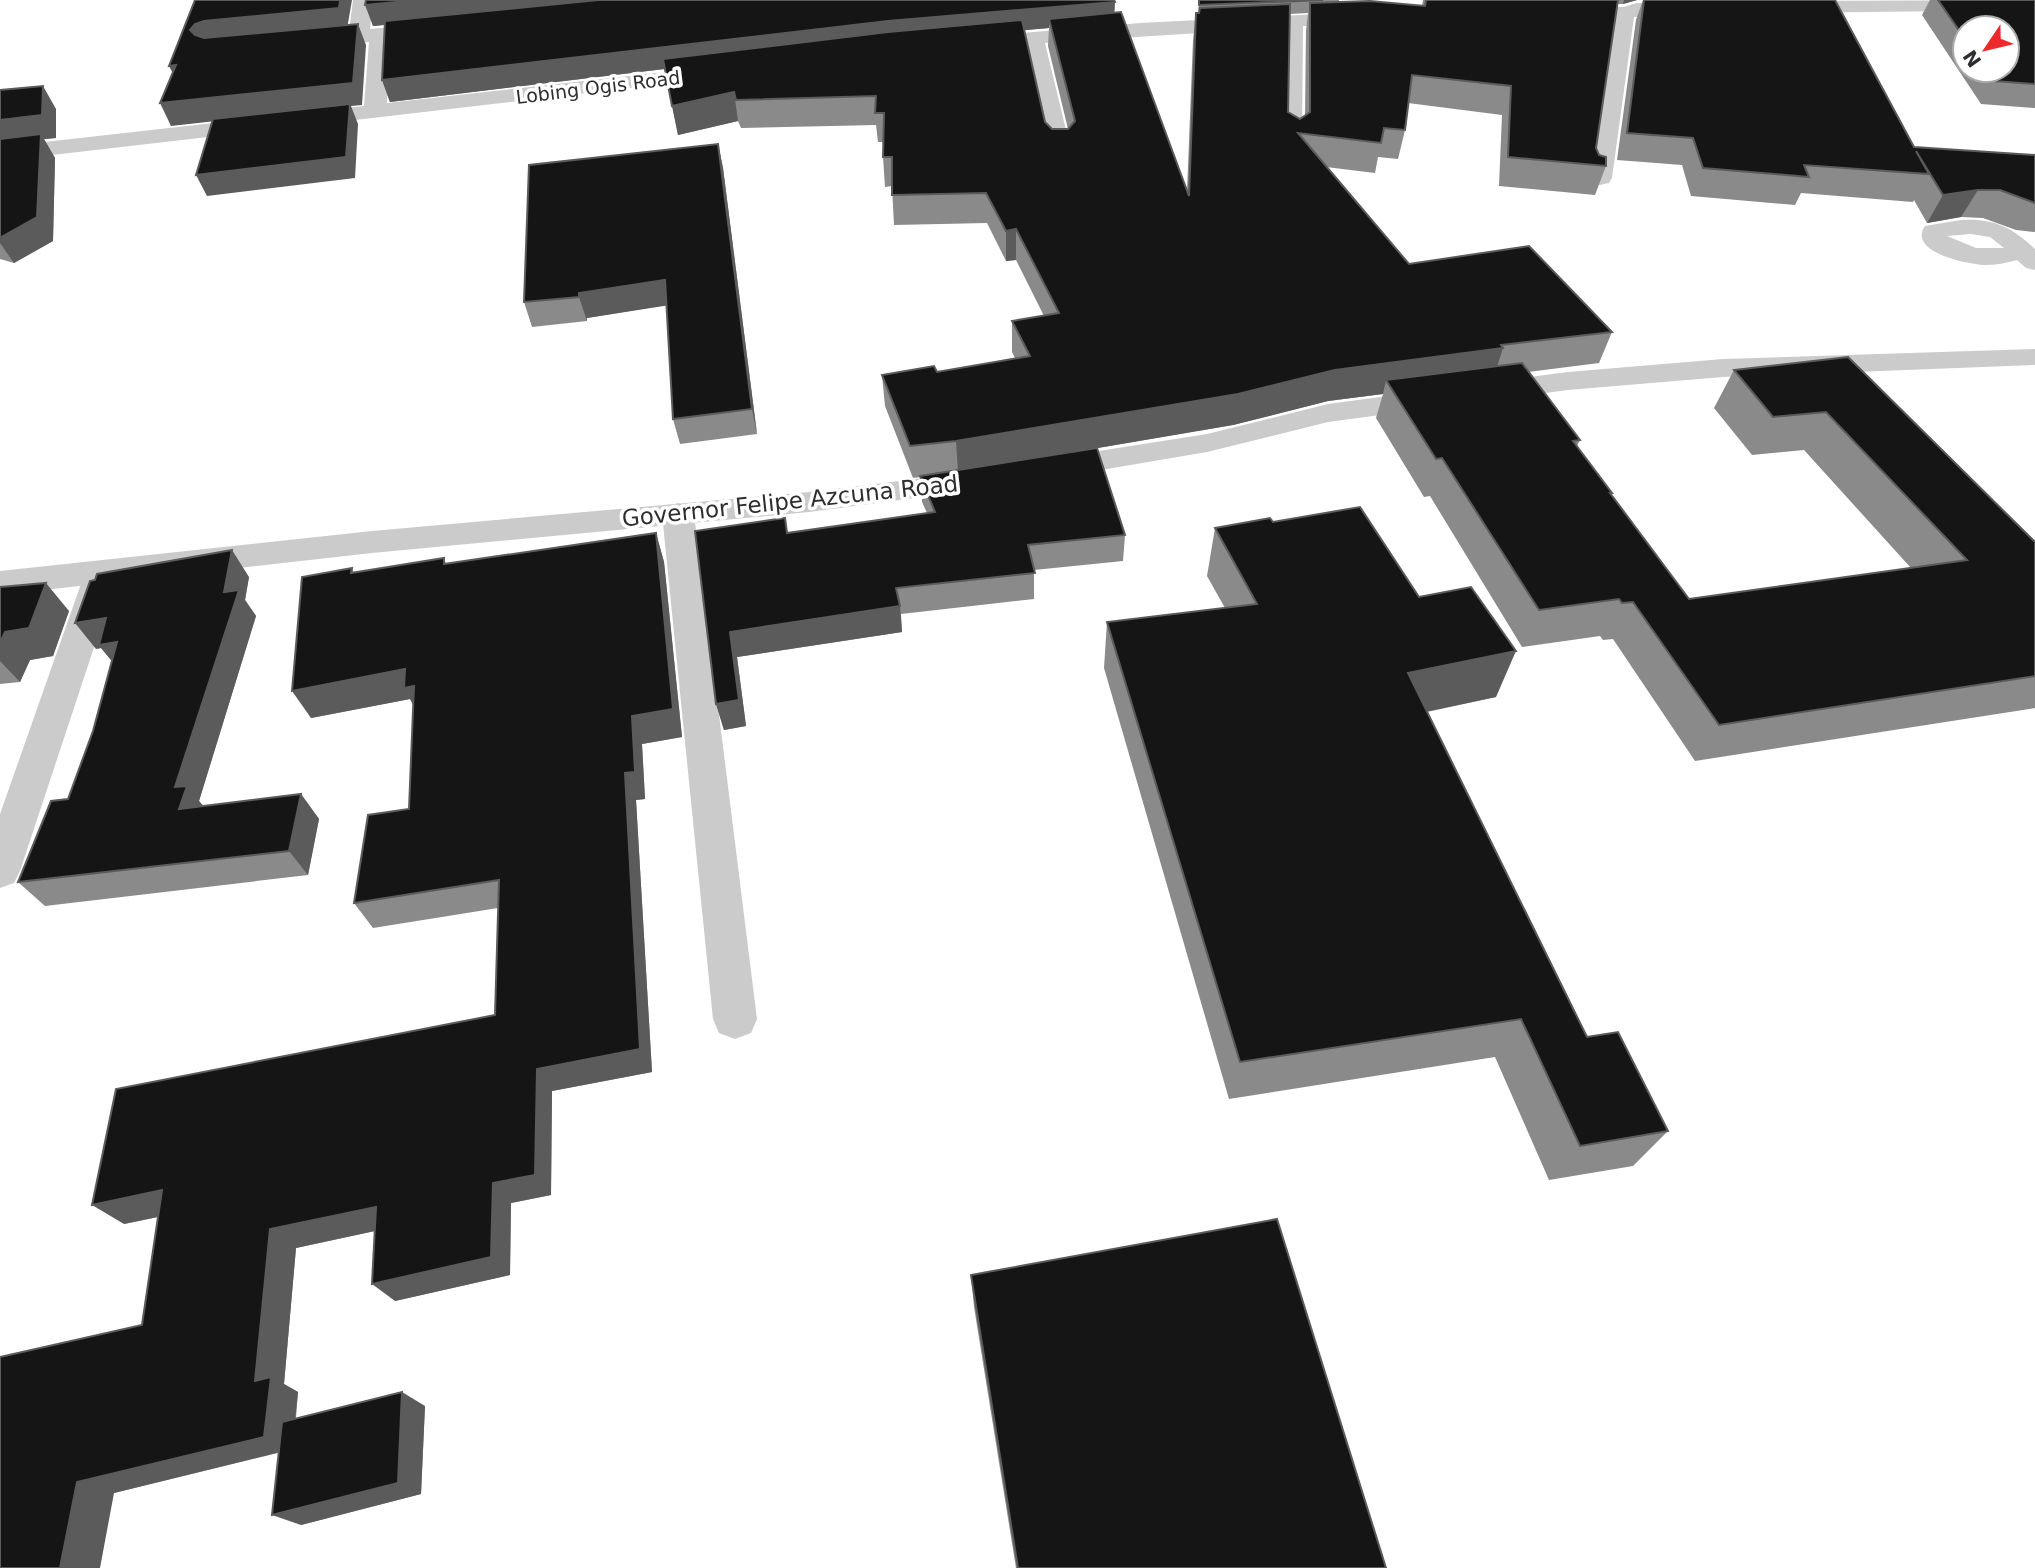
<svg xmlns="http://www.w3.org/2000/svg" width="2035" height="1568" viewBox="0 0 2035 1568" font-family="'DejaVu Sans',sans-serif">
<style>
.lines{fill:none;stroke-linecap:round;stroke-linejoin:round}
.service{fill:#cbcbcb;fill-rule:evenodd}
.minor{fill:#cbcbcb;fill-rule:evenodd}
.tertiary{fill:#cbcbcb;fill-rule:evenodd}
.wall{fill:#8a8a8a;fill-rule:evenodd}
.shaded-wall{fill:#5b5b5b}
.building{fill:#151515;stroke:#5b5b5b;stroke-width:2}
.labels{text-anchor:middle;stroke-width:7;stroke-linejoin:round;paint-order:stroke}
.far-street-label{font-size:19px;fill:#2e2e2e;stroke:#fff}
.street-label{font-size:23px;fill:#2e2e2e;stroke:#fff}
</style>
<rect width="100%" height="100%" fill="#fff"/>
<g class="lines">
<polygon class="service" points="1296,17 1303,21 1302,141 1294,146 1286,141 1289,21"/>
<g class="minor">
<polygon points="353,0 373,0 370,29 436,23 443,25 446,29 443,33 436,35 390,40 387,103 718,66 726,67 729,72 726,77 718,78 0,161 0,147 364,106 369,42 312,47 305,45 302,41 305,37 349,31"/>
<polygon points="2035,0 2035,10 1786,13 1779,11 1776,7 1779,3 1786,1"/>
<polygon points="1637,3 1691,3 1698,5 1701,9 1698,13 1691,15 1634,17 1612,178 1609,183 1600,185 1591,183 1588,178 1613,19 1563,17 1556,15 1553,11 1556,7 1563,5 1623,7"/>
<polygon points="1359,12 1366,14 1369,18 1366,22 1045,43 1071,151 1067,156 1051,156 1047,151 1024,45 976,49 969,47 966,43 969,39 976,37 1140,23"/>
<path d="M1961,220C1993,218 2012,227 2035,249V270L2026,268L2017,260C2006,263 1996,265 1984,265C1967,264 1907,252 1925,226ZM1971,234L1990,237L2004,248H1976L1947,236Z"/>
<polygon points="678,503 689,507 694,514 757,1019 751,1033 735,1039 719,1033 713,1019 662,514 667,507"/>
<polygon points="99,569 111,573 116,581 20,871 14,883 0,888 0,814 82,581 87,573"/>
</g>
<g class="tertiary">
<polygon points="2035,349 2035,365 1723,377 1568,390 1328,422 1207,452 1048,479 1037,476 1033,469 1037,462 1048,459 1207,434 1328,404 1568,372 1723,359"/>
<polygon points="972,472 983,475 988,482 983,489 809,512 372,553 0,595 0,571 372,531 809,492"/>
</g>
</g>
<g class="wall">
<path d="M366,0L1114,13L1187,191L1193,40L1196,13H1198L1199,0H1339V2L1422,6L1423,0H1835L1914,147L2035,155V232L2016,230L1983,218L1961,217L1927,223L1914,200L1913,202L1801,193L1795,205L1691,196L1682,165L1617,160L1636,20L1643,0H1637L1623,4H1618L1596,148L1606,166L1595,195L1499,186L1502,115L1408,103L1405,130L1398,159L1378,157L1375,173L1326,167L1409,264L1612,332L1599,363L1528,372L1580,440L1577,446L1612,493L1611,495L1689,599L1911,568L1804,450L1752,455L1714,408L1734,370L1848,357L2034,541H2035V708L1695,761L1613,639L1603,640L1600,636L1522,647L1430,496L1424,497L1376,418L1383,394L1328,401L1233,425L1097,448L1125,535L1123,561L1034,570V599L901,614L902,632L737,657L746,726L724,730L716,704L788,533L927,513L922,502L921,477L913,478L885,406L882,375L937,372L1015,358L1012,352V321L1044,316L1016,260L1006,261L987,223L894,225L892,186L885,187L883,157V142H878L876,125L741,128L738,121L678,135L665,69L390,102L382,80L385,25L373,26ZM1308,13L1306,31L1305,116L1300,119L1288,112L1290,14ZM1049,28L1048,46L1068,129H1052L1045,122L1024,30Z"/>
<path d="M1930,0H2035V108L1981,104L1922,15ZM1965,28L2007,70H1965Z"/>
<polygon points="0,90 56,109 56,138 44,139 55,158 53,241 14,263 0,259"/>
<polygon points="718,144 723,168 757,434 680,444 673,419 666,305 587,318 587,321 532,327 524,302"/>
<polygon points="1273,522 1419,597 1496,697 1427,712 1587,1037 1668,1131 1633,1166 1549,1180 1495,1057 1229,1099 1104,668 1107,622 1225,608 1207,576 1215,528"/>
<polygon points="656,533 664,562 682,737 642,744 645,799 636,800 652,1072 552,1091 551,1195 511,1203 510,1275 395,1301 375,1231 296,1248 284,1384 298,1392 296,1418 425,1406 421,1494 301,1525 278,1453 114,1493 142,1325 158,1217 124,1224 495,1015 498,908 373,928 354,903 409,809 413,705 410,699 311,718 352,568 354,573 444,558 446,564"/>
<polygon points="249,577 245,600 256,616 199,801 203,806 301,794 319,819 308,875 45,906 18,882 68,799 93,731 112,661 101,648 96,649"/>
<polygon points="0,587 69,611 53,656 30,660 20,682 0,684"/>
<polygon points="971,1275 1386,1568 1016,1568 974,1307"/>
</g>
<g class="shaded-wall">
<polygon points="340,0 352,0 347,29 200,51 190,30 195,24 204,21"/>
<polygon points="418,0 637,0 373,26 365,5"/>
<polygon points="1624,0 1637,0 1623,4"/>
<polygon points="1115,2 1114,23 1049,19 1049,28 890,42 390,102 382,80 888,21"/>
<polygon points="358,24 366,45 362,105 351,106 358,124 355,178 207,196 196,175 350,106 171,126 160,103"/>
<polygon points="176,65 180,87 169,66"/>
<polygon points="43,86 56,109 56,138 44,139 55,158 53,241 14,263 0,243 0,120"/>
<polygon points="734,92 738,121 678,135 672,106"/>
<polygon points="718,144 723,168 757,434 752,409"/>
<polygon points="1978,190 1961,217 1927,223 1943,195"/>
<polygon points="1016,229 1016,260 1006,261 1006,231"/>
<polygon points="665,280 670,305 587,318 587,321 579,297 579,293"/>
<polygon points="1503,348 1493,379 1386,380 1383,394 1328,401 1233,425 958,472 956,441 1335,370"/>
<polygon points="656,533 664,562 682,737 642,744 645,799 636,800 652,1072 552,1091 551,1195 511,1203 510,1275 395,1301 372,1284 537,1069 625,773 632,716"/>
<polygon points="232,550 249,577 245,600 256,616 199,801 207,810 179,809 175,787 224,592"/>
<polygon points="46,583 69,611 53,656 30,660 20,682 0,661 0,643 5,632"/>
<polygon points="900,606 902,632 737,657 746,726 724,730 716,704 730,632"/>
<polygon points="106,618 120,645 120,671 101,648 96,649 75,623"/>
<polygon points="1516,651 1496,697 1391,719 1408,673"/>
<polygon points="405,669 430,714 420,716 410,699 311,718 292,691"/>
<polygon points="301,794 319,819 308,875 289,851"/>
<polygon points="162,1190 191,1210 124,1224 92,1205"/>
<polygon points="376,1207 398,1226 296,1248 284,1384 298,1392 292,1449 114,1493 100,1568 60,1568 77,1482 255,1381 270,1229"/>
<polygon points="402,1392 425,1406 421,1494 301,1525 272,1515"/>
</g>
<g class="building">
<polygon points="195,0 340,0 339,8 204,21 195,24 190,30 195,35 204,38 358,24 353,83 160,103 176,65 169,66"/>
<polygon points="366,0 418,0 365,5"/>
<polygon points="598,0 1114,0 1115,2 888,21 382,80 385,21"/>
<polygon points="1199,0 1323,0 1199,5"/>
<polygon points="1426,0 1618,0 1596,148 1599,155 1606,157 1606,166 1508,157 1511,86 1412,75 1405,130 1384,128 1381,143 1298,133 1409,264 1529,246 1612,332 1501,345 1503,348 1335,370 1238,394 956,441 910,446 882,375 934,366 937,372 1030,356 1012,321 1059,313 1016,229 1006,231 986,193 892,195 892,157 883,157 884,113 875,113 876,96 736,100 734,92 672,106 663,59 888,32 1022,20 1045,122 1052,129 1068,129 1075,121 1049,19 1121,12 1189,196 1196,13 1199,13 1200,8 1290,4 1288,112 1300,119 1310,112 1310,3 1370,1 1425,6"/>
<polygon points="1644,0 1835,0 1914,147 2035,155 2035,203 2000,190 1978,190 1943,195 1916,151 1929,174 1804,165 1809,177 1703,168 1693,138 1627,133"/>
<polygon points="1938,0 2035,0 2035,84 1994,81 1986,70 2007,70 2007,28 1965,28 1965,39"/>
<polygon points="43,86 42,115 0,120 0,90"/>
<polygon points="350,104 346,157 196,175 213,119"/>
<polygon points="41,134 37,217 0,238 0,139"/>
<polygon points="718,144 752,409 673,419 665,280 579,293 579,297 524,302 529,165"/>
<polygon points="1848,357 2034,541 2035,541 2035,676 1719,725 1633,602 1622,603 1619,599 1539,610 1442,458 1436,459 1386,380 1522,363 1580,440 1573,441 1612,493 1610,493 1689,599 1967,560 1826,412 1773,417 1734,370"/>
<polygon points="1097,448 1125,535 1028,545 1035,573 896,588 900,606 730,632 739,700 716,704 695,531 785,518 787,533 935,512 920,476"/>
<polygon points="1360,507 1419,597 1471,587 1516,651 1408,673 1587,1037 1618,1032 1668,1131 1580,1146 1521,1019 1240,1062 1107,622 1257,604 1215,528 1270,518 1273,522"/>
<polygon points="656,533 673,709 632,716 635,772 625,773 640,1049 537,1069 535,1175 493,1183 491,1257 372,1284 376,1207 270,1229 255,1381 271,1377 264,1437 77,1482 60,1568 0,1568 0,1357 142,1325 162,1190 92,1205 116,1089 495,1015 499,880 354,903 368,815 409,809 414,686 404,688 405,669 292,691 302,577 352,568 351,573 444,558 444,564"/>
<polygon points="232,550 224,592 239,590 175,787 187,786 179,809 301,794 289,851 18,882 51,801 68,799 93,731 117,642 99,645 106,618 75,623 90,581 95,580 97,574"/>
<polygon points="46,583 29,628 5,632 0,643 0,587"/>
<polygon points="1277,1219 1386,1568 1018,1568 971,1275"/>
<polygon points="402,1392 398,1483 272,1515 282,1422"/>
</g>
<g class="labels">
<g class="far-street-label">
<text transform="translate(598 87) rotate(-7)" y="7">Lobing Ogis Road</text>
</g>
<g class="street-label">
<text transform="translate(790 501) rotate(-6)" y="8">Governor Felipe Azcuna Road</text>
</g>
</g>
<g transform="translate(1986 49) rotate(235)"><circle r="33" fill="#ffffff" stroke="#ababab" stroke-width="2"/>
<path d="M0-5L12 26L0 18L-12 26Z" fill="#ec292d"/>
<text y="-10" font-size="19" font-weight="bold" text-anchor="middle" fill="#2e2e2e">N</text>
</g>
</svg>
